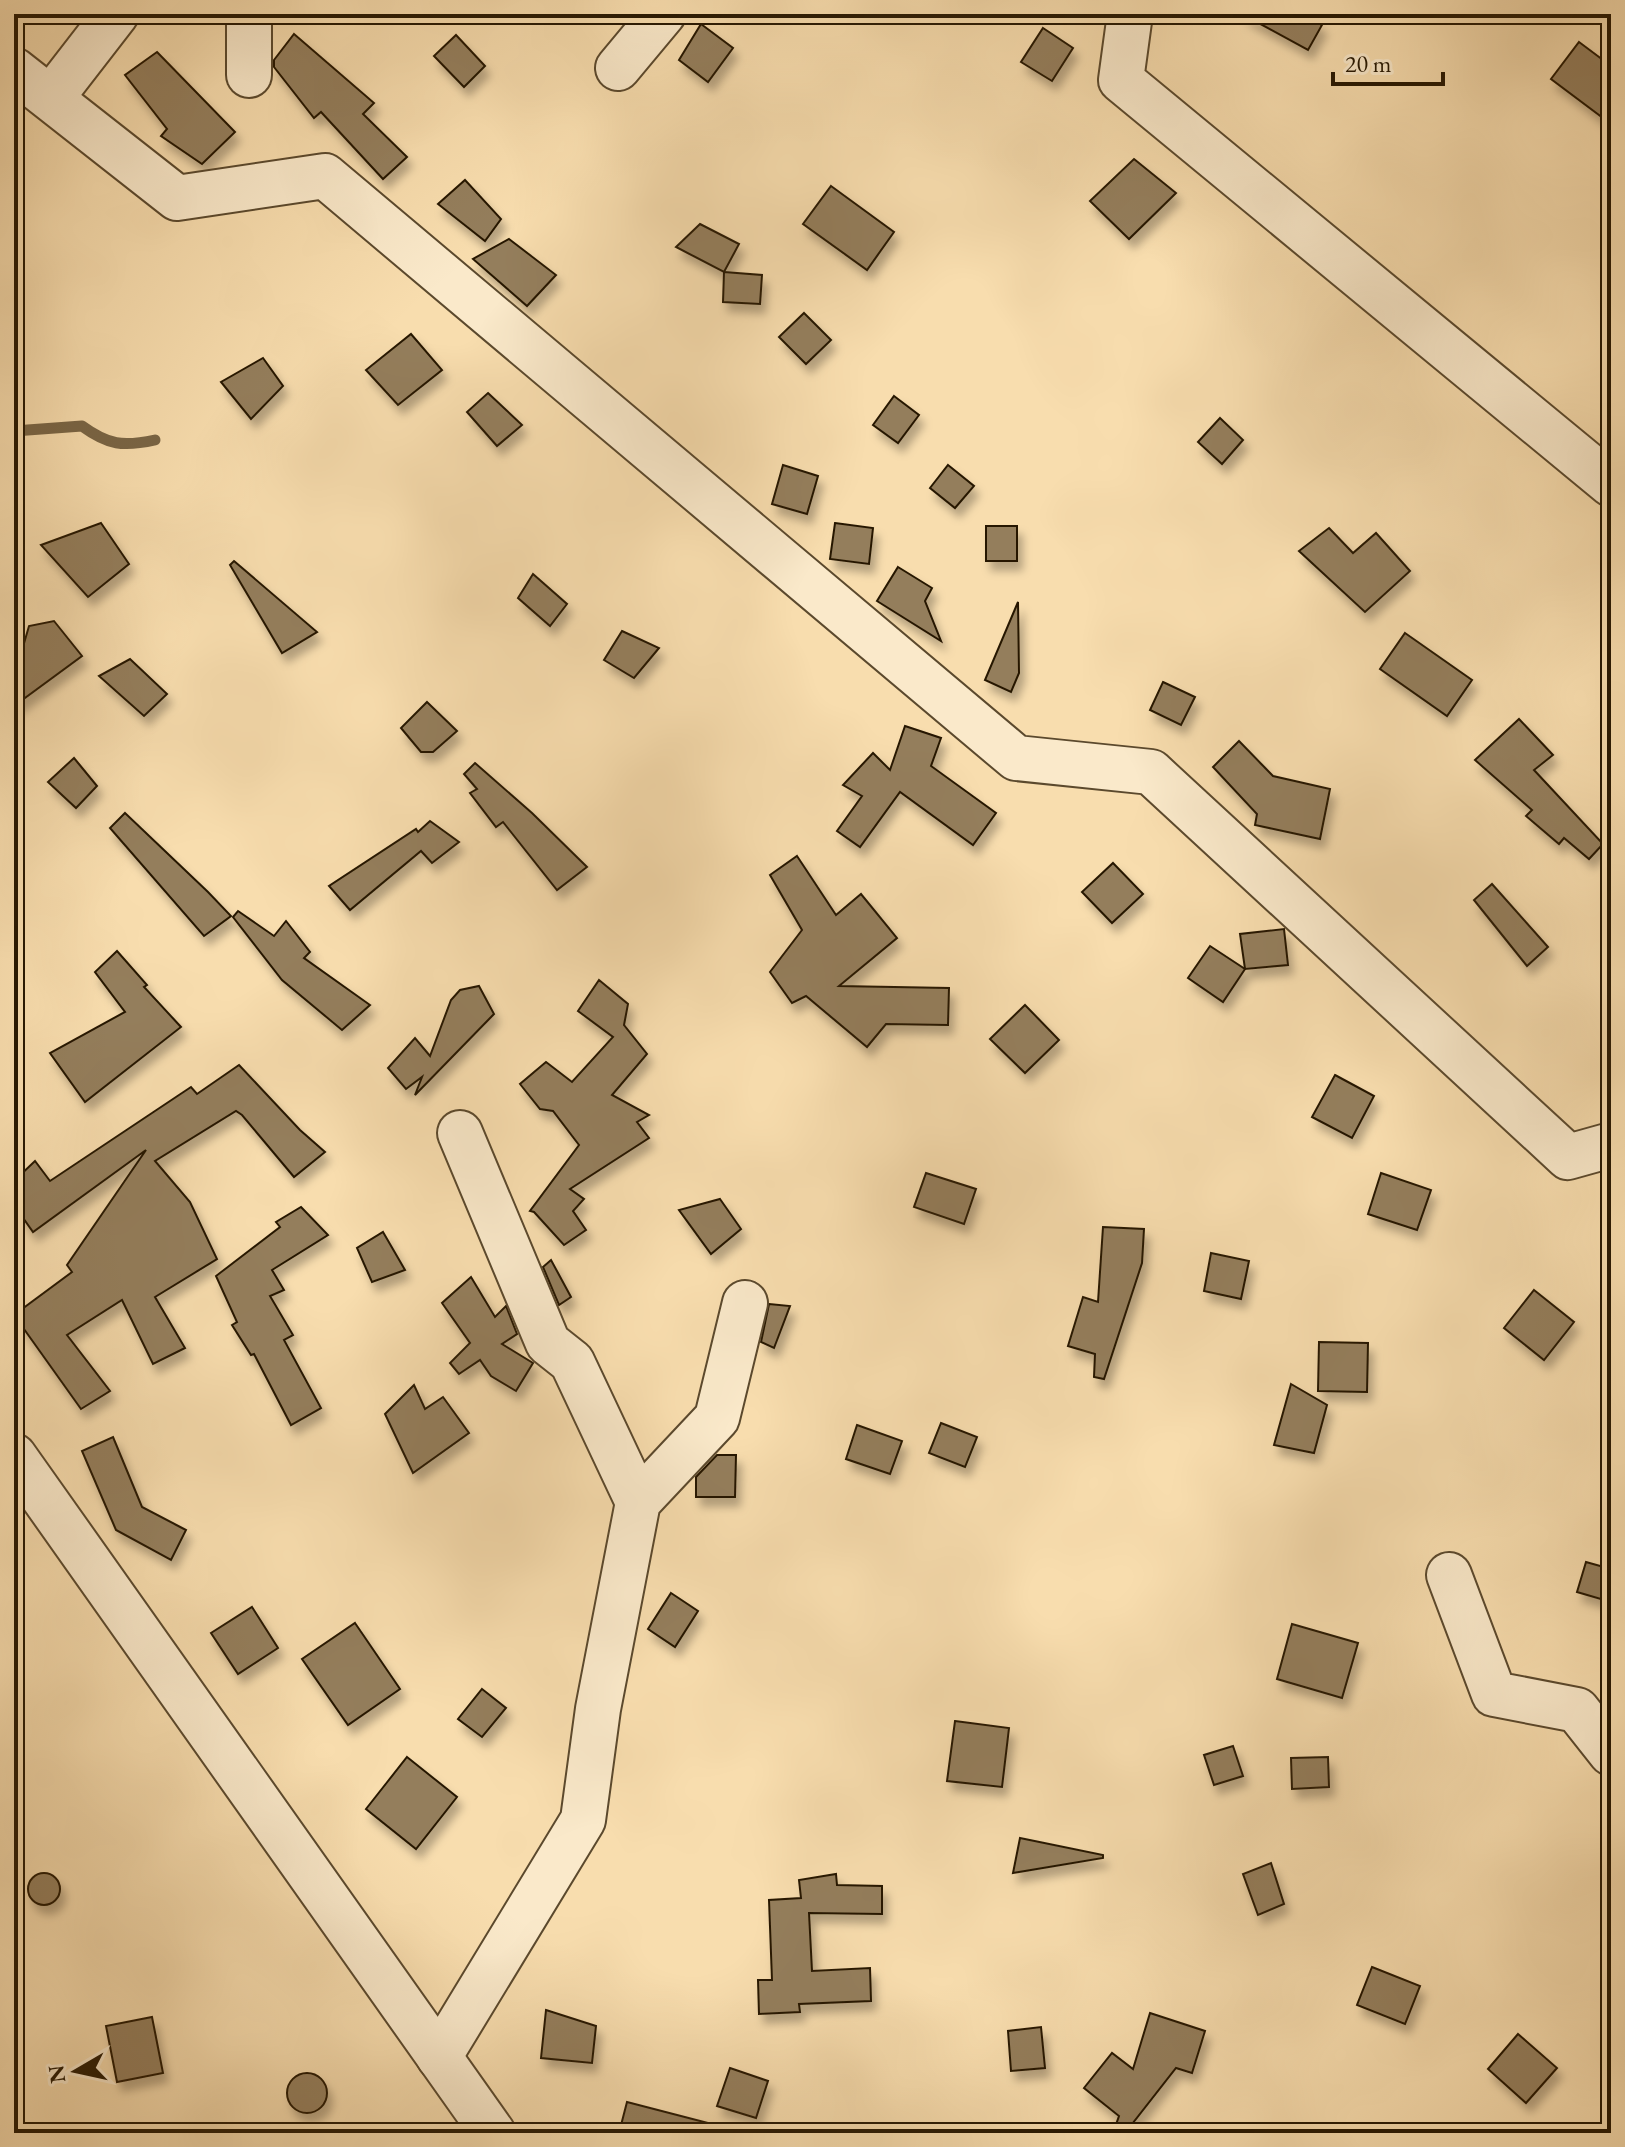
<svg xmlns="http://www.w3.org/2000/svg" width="1625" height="2147" viewBox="0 0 1625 2147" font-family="'EB Garamond',serif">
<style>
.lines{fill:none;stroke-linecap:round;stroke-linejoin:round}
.stream{stroke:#7a6646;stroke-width:11}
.building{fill:#947e5b;stroke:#271802;stroke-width:2;filter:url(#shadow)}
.minor-casing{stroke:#5b492d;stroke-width:48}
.minor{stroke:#fae9ca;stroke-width:44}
</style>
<defs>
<filter id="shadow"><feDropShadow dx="5" dy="9" stdDeviation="4" flood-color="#0004"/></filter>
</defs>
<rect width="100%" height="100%" fill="#f8ddae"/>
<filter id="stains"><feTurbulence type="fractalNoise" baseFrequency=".0025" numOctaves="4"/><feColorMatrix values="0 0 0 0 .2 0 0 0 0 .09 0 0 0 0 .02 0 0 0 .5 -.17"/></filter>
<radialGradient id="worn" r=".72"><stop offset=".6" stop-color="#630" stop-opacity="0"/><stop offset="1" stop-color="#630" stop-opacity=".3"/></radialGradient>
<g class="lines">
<path class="stream" d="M14,431L82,426C108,445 123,447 155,440"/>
</g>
<g class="building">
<polygon points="1242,14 1302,14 1322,25 1308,50"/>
<polygon points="701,24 733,48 708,82 679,60"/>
<polygon points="1043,28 1073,48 1052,81 1021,62"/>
<polygon points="294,34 374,103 363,114 407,157 383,179 321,112 314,118 274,67 274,60"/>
<polygon points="456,35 485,66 464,87 434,56"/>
<polygon points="1579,42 1611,66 1611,124 1551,79"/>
<polygon points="157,52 235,132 202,164 161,136 167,129 125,75"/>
<polygon points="1134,159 1176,193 1129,239 1090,201"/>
<polygon points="465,180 501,219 485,241 438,204"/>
<polygon points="831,186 894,232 867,270 803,224"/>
<polygon points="700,224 739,244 724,272 676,247"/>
<polygon points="509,239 556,275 527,306 473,259"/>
<polygon points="724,272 762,275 760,304 723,302"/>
<polygon points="804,313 831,340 806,364 779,337"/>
<polygon points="411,334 442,370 398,405 366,370"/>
<polygon points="263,358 283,386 251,419 221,382"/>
<polygon points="488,393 522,425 497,446 467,412"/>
<polygon points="894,396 919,415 898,443 873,425"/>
<polygon points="1220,418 1243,440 1222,464 1198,442"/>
<polygon points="783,465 818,476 807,514 772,504"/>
<polygon points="948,465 974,486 955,508 930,488"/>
<polygon points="101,523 129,564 88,597 41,545"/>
<polygon points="835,523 873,528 869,564 830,559"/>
<rect x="986" y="526" width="31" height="35"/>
<polygon points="1329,528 1353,553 1376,533 1410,571 1365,612 1299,551"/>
<polygon points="234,561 317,632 282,653 230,565"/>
<polygon points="898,567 932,588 925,601 941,641 877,601"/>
<polygon points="533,574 567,604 550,626 518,598"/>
<polygon points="1018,602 1019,673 1011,692 985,680"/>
<polygon points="54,621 82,656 14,706 14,678 29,626"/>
<polygon points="622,631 659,648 634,678 604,660"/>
<polygon points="1405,633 1472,680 1447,716 1380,669"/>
<polygon points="130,659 167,694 144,716 99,676"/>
<polygon points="1163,682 1195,697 1181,725 1150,710"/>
<polygon points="427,702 457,731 433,752 421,752 401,728"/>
<polygon points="1519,719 1553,755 1534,770 1603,844 1589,859 1564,838 1559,844 1526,816 1532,810 1475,760"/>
<polygon points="905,726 941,738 931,766 996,813 973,845 900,792 860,847 837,831 862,796 843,785 873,753 890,770"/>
<polygon points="1239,741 1273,776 1330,789 1320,839 1255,825 1257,814 1213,767"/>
<polygon points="74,758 97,786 76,808 48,782"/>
<polygon points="475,763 532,813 587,867 557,890 503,822 496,827 470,793 477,789 464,774"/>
<polygon points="125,813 208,892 231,916 204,936 110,828"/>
<polygon points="430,821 459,842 432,863 421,851 350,910 329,886 416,829 418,832"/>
<polygon points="797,856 836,915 861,894 897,938 839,986 949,988 948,1025 886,1024 867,1047 806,996 792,1003 770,972 802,930 770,875"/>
<polygon points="1113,863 1143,894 1112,923 1082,892"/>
<polygon points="1492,884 1548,947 1527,966 1474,900"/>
<polygon points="238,911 274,936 286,921 310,952 304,958 370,1005 342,1030 282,980 233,917"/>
<polygon points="1284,929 1288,965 1245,969 1240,934"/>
<polygon points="1210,946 1245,969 1223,1002 1188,978"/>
<polygon points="117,951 147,985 144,987 181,1027 85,1102 50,1053 125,1012 95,972"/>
<polygon points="599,980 628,1004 624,1025 647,1054 612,1095 649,1115 637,1122 649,1138 570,1189 584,1199 573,1211 586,1230 564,1245 534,1212 530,1211 579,1145 553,1111 540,1109 520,1084 546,1062 572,1082 613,1037 578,1011"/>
<polygon points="479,986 494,1014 415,1095 422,1077 406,1089 388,1068 415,1038 430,1056 451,1000 460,990"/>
<polygon points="1025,1005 1059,1040 1025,1073 990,1039"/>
<polygon points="239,1065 300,1130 325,1152 294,1177 242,1115 236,1111 155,1161 190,1202 217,1259 155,1297 185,1348 153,1364 122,1300 67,1335 110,1391 81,1409 14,1315 72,1272 67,1265 146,1150 33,1232 14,1205 14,1181 35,1161 50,1181 191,1087 197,1094"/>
<polygon points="1335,1075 1374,1096 1352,1138 1312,1117"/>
<polygon points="926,1173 976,1189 964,1224 914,1207"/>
<polygon points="1381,1173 1431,1190 1417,1230 1368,1214"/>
<polygon points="720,1199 741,1229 711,1254 679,1210"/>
<polygon points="301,1207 328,1235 272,1270 284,1290 270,1296 293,1335 284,1340 321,1408 291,1425 254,1354 251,1355 232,1325 237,1322 216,1276 280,1227 276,1222"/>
<polygon points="1103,1227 1144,1229 1142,1263 1104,1379 1094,1377 1095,1354 1068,1346 1083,1297 1098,1302"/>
<polygon points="383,1232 405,1270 372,1282 357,1248"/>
<polygon points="1211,1253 1249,1261 1241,1299 1204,1291"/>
<polygon points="551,1260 571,1297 559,1305 543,1267"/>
<polygon points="471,1277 495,1317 506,1306 517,1334 502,1344 533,1363 516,1391 491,1376 480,1360 459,1374 450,1363 470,1343 442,1303"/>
<polygon points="1534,1290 1574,1322 1544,1360 1504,1328"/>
<polygon points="769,1304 790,1306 774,1348 761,1342"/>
<polygon points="1319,1342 1368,1343 1367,1392 1318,1391"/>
<polygon points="1291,1384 1327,1405 1314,1453 1274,1445"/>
<polygon points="414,1385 425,1409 443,1397 469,1433 413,1473 385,1414"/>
<polygon points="941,1423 977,1437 965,1467 929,1453"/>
<polygon points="857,1425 902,1441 890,1474 846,1459"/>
<polygon points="113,1437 142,1507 186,1530 171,1560 116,1530 82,1451"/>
<polygon points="717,1455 736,1455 735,1497 696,1497 696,1477"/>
<polygon points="1586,1562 1611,1569 1611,1602 1577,1592"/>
<polygon points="671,1593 698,1611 675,1647 648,1629"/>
<polygon points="252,1607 278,1648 238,1674 211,1633"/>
<polygon points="355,1623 400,1689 348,1725 302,1659"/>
<polygon points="1292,1624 1358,1643 1342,1698 1277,1679"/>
<polygon points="482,1689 506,1708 482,1737 458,1719"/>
<polygon points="955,1721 1009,1728 1002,1787 947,1781"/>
<polygon points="1233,1746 1243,1776 1214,1785 1204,1755"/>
<polygon points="407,1757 457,1797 416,1849 366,1809"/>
<polygon points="1328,1757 1329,1787 1292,1789 1291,1758"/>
<polygon points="1020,1838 1103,1855 1103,1858 1013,1873"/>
<polygon points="1271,1863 1284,1904 1258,1915 1243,1874"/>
<circle cx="44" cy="1889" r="16"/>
<polygon points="836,1874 837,1885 882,1886 882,1914 809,1913 812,1971 870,1968 871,2001 799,2004 800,2012 759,2014 758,1980 772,1980 769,1900 801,1898 799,1880"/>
<polygon points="1372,1967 1420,1986 1405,2024 1357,2005"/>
<polygon points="546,2010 596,2026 592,2063 541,2058"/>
<polygon points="1150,2013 1205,2031 1192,2073 1176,2068 1125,2133 1113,2133 1119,2116 1084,2088 1112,2053 1133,2069"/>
<polygon points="152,2017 163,2073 117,2082 106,2026"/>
<polygon points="1041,2027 1045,2068 1011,2071 1008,2031"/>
<polygon points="1518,2034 1557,2068 1526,2103 1488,2069"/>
<polygon points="730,2068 768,2081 756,2118 717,2106"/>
<circle cx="307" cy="2093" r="20"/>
<polygon points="627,2102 708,2123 707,2133 619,2133"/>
</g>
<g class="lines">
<defs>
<g id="minor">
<polyline points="249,14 249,75"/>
<polyline points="1130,14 1121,80 1611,484"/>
<polyline points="618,68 663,14"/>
<polyline points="14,70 177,198 325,176 1016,758 1151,772 1568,1157 1611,1145"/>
<polyline points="51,98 116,14"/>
<polyline points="460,1133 548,1343 572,1362 638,1502"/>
<polyline points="14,1456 493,2133"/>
<polyline points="1449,1575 1494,1694 1577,1710 1611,1753"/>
<polyline points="439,2057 583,1820 598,1709 638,1502 717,1418 745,1303"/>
</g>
</defs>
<use href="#minor" class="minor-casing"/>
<use href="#minor" class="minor"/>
</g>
<rect width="1625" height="2147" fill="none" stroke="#f8ddae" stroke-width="48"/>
<rect x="16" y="16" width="1593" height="2115" fill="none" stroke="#271802" stroke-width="4"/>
<rect x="24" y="24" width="1577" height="2099" fill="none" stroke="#271802" stroke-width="2"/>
<g transform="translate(76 2071) rotate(261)" stroke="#fae9ca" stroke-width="6" paint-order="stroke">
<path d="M0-6L14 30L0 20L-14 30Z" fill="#271802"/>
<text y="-12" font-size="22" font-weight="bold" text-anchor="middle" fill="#271802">N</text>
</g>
<path d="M1333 72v12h110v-12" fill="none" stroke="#271802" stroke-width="4"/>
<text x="1345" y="72" font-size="24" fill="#271802" stroke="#fae9ca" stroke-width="6" paint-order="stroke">20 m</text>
<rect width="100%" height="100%" filter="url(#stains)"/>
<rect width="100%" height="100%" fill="url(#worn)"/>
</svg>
